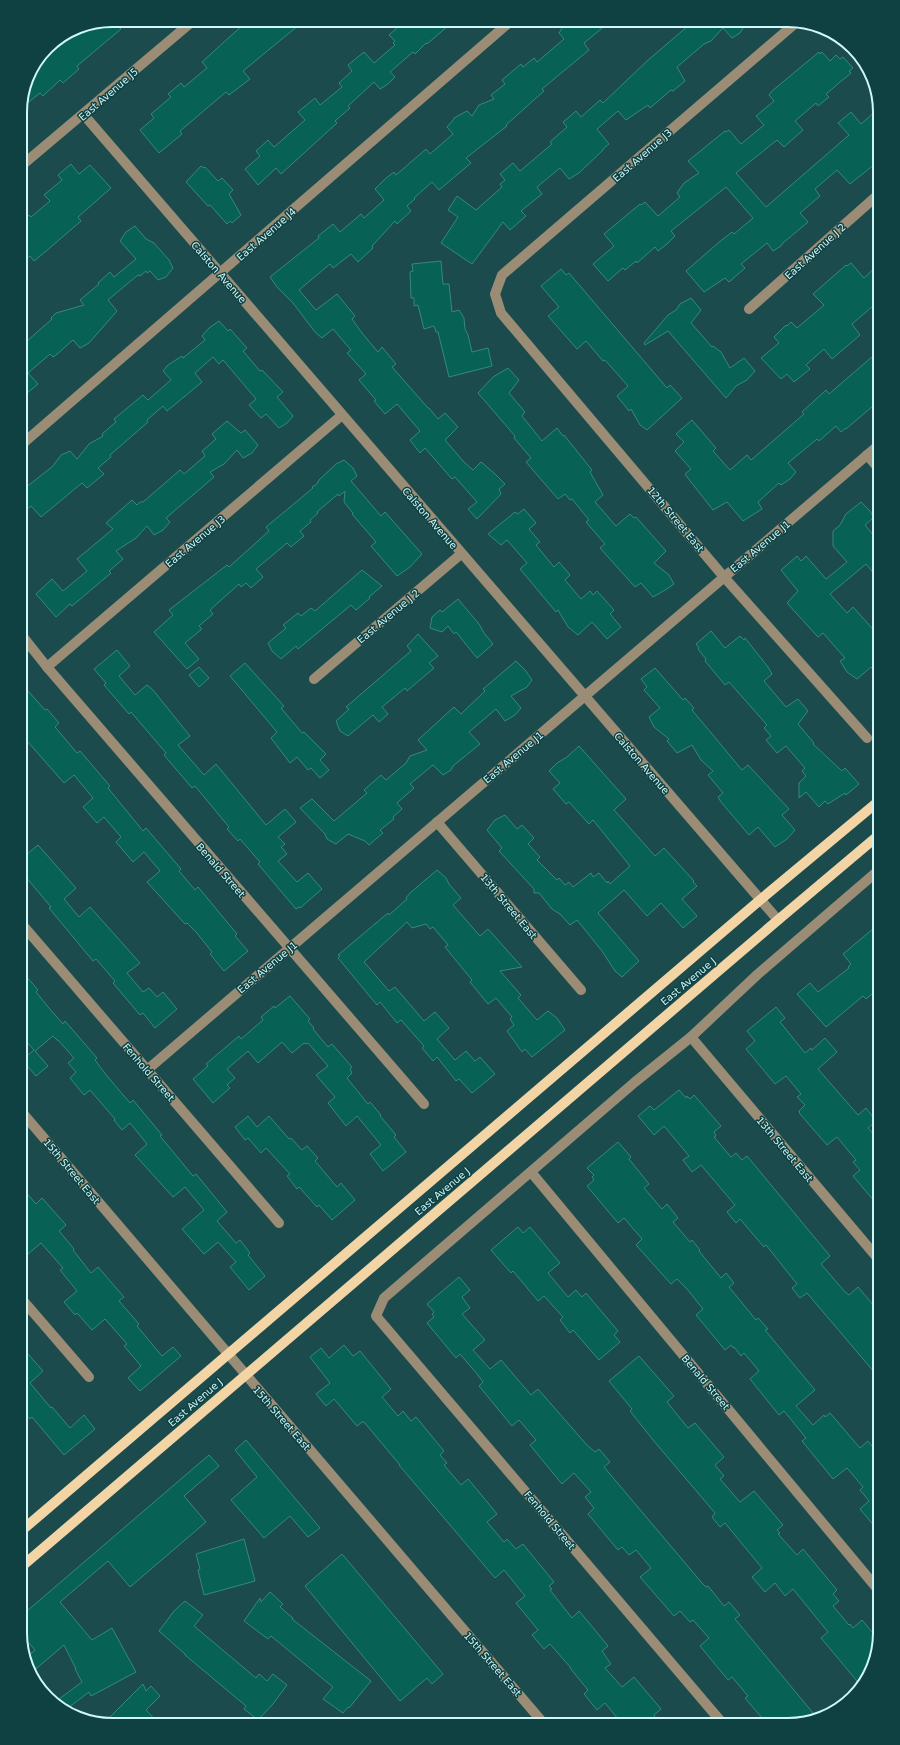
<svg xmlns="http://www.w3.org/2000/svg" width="900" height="1745" viewBox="0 0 900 1745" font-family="'DejaVu Sans',sans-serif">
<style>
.building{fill:#086155;stroke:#35897a}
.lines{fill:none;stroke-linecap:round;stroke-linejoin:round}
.minor{stroke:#9b8d75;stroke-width:10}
.major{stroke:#f3d5a5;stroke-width:10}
.labels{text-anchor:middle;stroke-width:3;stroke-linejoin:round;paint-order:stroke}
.street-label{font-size:10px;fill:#cff8fa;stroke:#0f4042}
.rim{fill:none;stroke:#cff8fa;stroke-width:2}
</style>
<rect width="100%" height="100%" fill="#1c4b4d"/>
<g class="building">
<polygon points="113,20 121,29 77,66 79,69 63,83 60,80 43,96 40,93 20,109 29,71 42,54 61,37 77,27"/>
<polygon points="257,20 305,20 243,71 250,79 229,95 226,92 180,131 182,134 159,153 140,130 154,118 151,114 171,97 168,94 181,83 184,87 207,68 202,62 235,32 247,22 251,26"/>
<polygon points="406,20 455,20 427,44 426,43 415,54 413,52 390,72 395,77 388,84 380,89 374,82 348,106 350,108 335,121 337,123 281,174 276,168 258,185 245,169 260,156 256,151 268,140 274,147 305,120 298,112 315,98 320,105 342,87 339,83 352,71 348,65 364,52 374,63 395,45 393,43 395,41 389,35"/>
<polygon points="577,20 612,20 584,43 589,50 542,89 544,91 506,125 507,126 466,158 471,163 439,190 432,182 414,198 415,199 407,206 411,211 397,224 395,221 372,246 373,248 358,262 351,254 333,268 330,264 299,290 316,310 337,294 355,316 352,319 362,333 378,352 382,347 396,364 392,367 428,408 429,408 438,419 445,413 458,427 445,440 464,462 473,470 481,462 494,473 505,484 499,489 501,494 477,519 468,509 477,502 455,477 452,479 425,448 420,453 410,440 420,431 397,404 385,414 374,401 376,400 359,380 366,374 347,353 351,350 333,329 322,338 315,332 293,303 277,287 270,277 319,238 318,236 333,224 340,232 361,214 364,218 384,200 375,189 385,179 394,172 396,175 426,149 430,154 453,134 447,127 454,119 454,118 467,111 472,116 479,105 494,99 491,95 505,84 502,80 521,64 523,67 534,58 537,62 564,39 559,33 564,25"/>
<polygon points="695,20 748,20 740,33 732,38 723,28 711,41 704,44 677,67 685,81 673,91 671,90 650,108 648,105 626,120 618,111 597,129 609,144 603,149 603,150 579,173 569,179 560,168 537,187 542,194 521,211 526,216 510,230 503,222 472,264 441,243 458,217 448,210 457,196 476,210 502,187 500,184 505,180 500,174 513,163 520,171 552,144 550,142 567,127 563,122 576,111 581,117 600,100 603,103 647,61"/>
<polygon points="819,52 820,54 822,52 830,61 836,55 840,59 843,57 853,68 849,71 851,73 826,94 829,97 818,106 816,103 795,121 803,130 784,147 777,140 736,173 766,207 849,135 838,123 851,112 861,124 879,108 880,160 850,184 837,170 815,189 820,196 800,213 808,222 783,243 781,246 773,251 767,243 741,264 745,268 729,282 725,278 704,292 686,271 718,243 732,232 734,234 753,218 726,187 671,231 675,236 667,244 658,251 655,247 637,263 636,261 625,270 623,268 608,281 593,264 614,246 604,234 640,204 641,205 645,202 658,216 680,197 677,193 684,183 699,173 688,161 725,131 726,132 729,130 741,144 764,125 756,116 774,101 769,95 772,91"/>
<polygon points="71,164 79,174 90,165 111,188 78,217 81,221 45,252 34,261 30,256 20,265 20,222 29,215 31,217 50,201 44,195 62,180 58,175"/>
<polygon points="201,166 204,168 205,167 218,181 222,178 233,190 229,194 241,215 232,223 230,221 227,224 210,205 208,206 186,182"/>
<polygon points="135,226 146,239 154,243 169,260 173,268 166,277 158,280 150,271 147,273 146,271 140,276 138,275 108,300 117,311 89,343 80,348 73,340 56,355 53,357 50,354 28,373 38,384 20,399 20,334 27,341 52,319 51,318 56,313 84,305 80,300 99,284 98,283 110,272 114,277 136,259 120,241 126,232"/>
<polygon points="441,261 443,284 449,284 452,312 459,310 464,318 465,329 468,335 472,352 488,348 492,366 449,377 438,332 436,332 434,326 424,329 418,305 414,306 414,298 411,298 410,272 413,271 412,264"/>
<polygon points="851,263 864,278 880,263 880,300 852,324 860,335 832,359 824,349 806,365 810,369 794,382 787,374 781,379 761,358 779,343 774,337 786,325 787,326 791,322 797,328 824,305 813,294 846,265 847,266"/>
<polygon points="561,269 566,275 569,273 667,388 670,385 682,398 647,430 640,425 631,409 629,411 617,396 628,386 605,360 603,361 586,341 577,349 548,316 559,307 541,286"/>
<polygon points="691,298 701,310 691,323 712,347 713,346 721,352 730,368 744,358 755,371 747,380 736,386 726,398 668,331 645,345 644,343 668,315 676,310 680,304"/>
<polygon points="219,321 228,331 230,329 247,348 243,351 260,371 262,370 283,392 277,397 293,416 287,423 279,428 266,414 261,418 249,405 256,399 223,360 219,364 213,357 195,373 202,382 167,411 163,406 147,420 148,422 110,455 111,457 98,468 104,474 87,488 82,483 41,517 31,506 20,515 20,492 53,466 61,455 70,451 77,459 89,444 103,436 102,434 116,422 114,419 143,395 148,400 171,380 163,371 168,365 182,356 183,358 205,340 202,336 209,328"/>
<polygon points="880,350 880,382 872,388 880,397 880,400 846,429 846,428 841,432 836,426 819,441 817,439 788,463 796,472 790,479 781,485 779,483 758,502 762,509 743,521 727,502 713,510 687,477 685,474 691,469 675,451 684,442 676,434 692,420 716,448 713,451 730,470 747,455 751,460 804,414 802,412 826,390 829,394"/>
<polygon points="508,368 519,380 509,393 525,412 522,416 542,441 557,428 563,436 564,435 592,470 590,472 603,495 595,502 616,526 630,514 634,518 636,517 666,551 654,563 669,575 674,584 667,589 653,597 641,583 635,587 600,548 605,544 586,522 589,520 572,499 570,500 565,494 558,499 526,462 531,458 514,438 515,436 478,393 493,377"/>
<polygon points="227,421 241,433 245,430 258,445 252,453 243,458 237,450 224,464 210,472 214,477 166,518 170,522 163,530 154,535 147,526 136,538 116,551 123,559 109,571 111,573 72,606 70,604 56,617 36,594 52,579 63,591 87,571 77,559 113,529 106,523 132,500 137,505 140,502 143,502 180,470 184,474 205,456 202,451 216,439 212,434"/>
<polygon points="344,460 353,468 357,476 351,481 381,516 385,512 422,554 410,567 397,576 371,546 376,542 352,514 353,513 344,502 345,491 339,496 338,494 317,512 318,513 310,520 311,522 300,531 304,536 291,547 287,543 256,569 263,577 251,588 246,583 241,587 239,584 210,610 213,614 199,626 202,629 185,643 199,659 187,669 154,632 173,615 169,610 227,565 229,567 269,531 266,527 313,488 312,487 317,484 319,480 336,464"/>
<polygon points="861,502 869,510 874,517 865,525 880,543 880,581 866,564 830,594 847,613 853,607 880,637 880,678 871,667 857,679 847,672 840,661 845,658 823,633 818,637 787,603 798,591 781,570 797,556 801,561 806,556 826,579 847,562 833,546 833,531 840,525 846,514"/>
<polygon points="524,509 536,523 529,529 540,542 536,545 554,567 559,562 570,575 565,580 581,599 590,591 593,595 597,591 614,610 610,614 621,627 607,639 592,622 578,635 568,627 558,610 556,612 520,569 527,563 507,540 501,545 488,534 515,512 518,514"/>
<polygon points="362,570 382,586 369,597 370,598 356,610 351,605 298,649 296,646 281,659 272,651 268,643 286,628 283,625 298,613 301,616 311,608 315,611"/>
<polygon points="458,599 479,624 484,633 493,644 477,658 456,632 454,634 448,626 442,632 430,628 432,617 440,610 442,612"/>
<polygon points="711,631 725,648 740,636 744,640 745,638 768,667 772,674 764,681 786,707 798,699 808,711 798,724 814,743 813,744 842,771 845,768 859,784 846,795 845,793 828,804 825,801 819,807 806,792 799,798 799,783 806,776 802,771 805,768 786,746 777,753 766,740 771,736 764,728 767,725 729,682 725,685 705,661 706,659 698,649 699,648 696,644"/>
<polygon points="418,634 438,656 429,663 434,668 407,691 405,688 382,707 388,714 379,722 373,715 348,736 340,731 336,721 349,709 346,707 411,651 407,646"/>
<polygon points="117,650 130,666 119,676 135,695 147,685 153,690 190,736 178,745 204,775 216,764 266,825 285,809 296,822 278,837 285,844 281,847 287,854 278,861 297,882 308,873 322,889 300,908 299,907 296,909 258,864 260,862 240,839 238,841 227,829 229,827 195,786 192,788 164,755 166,753 131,712 129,714 104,685 106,683 94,669"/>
<polygon points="516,661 525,670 532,680 527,687 511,696 521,708 515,715 505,721 496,709 469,732 480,744 453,766 451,770 443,775 433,765 410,784 414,788 397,803 402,809 393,817 394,819 380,830 383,833 369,845 365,841 348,834 336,844 327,839 325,834 300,808 312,799 334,821 367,793 364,790 381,775 386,780 406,763 410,756 427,750 418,740 454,707 461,714 485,691 483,689"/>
<polygon points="245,663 284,706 281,708 302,733 304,732 326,754 320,760 329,770 320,778 311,768 308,770 297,757 290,763 271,738 277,732 230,676"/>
<polygon points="199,667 209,678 199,687 189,675"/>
<polygon points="655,668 683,700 685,698 694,708 692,710 742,770 748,765 789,809 782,815 795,830 787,839 775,847 758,827 749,835 721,802 718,797 723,793 708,775 713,771 701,760 692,745 677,753 667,741 669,739 654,727 649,717 660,708 644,690 647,687 641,679"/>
<polygon points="20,682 45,710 47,709 59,723 55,727 56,728 77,753 80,751 110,786 108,788 143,831 146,828 181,869 179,871 195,890 198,887 237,934 235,936 248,951 224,971 210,954 212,952 196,932 187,923 185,924 147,882 160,871 144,852 133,862 116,842 121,837 104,817 97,823 83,807 93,798 74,775 64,783 20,733"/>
<polygon points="579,746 626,799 614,810 655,856 664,848 694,881 693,882 697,886 682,899 697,916 683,928 661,903 647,916 624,890 598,913 639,961 622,977 615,971 602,951 577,920 570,925 560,914 552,909 539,893 534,893 534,889 499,851 502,848 487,830 495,820 505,815 517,829 522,825 534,838 528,844 540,857 537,860 557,880 559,878 565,885 569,882 573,887 591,873 593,877 599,873 607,883 608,881 610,884 630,866 593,820 589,824 569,802 566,804 553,789 560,783 549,771 557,763 567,757"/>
<polygon points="38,845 76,888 64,899 79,917 90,907 140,963 127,973 143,992 149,988 157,997 163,992 177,1009 155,1028 143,1013 140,1015 113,983 115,981 96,959 93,961 49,908 51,907 20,870 20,860"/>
<polygon points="437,870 446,878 449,884 461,898 453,905 480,936 488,929 522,967 500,971 521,995 518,998 537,1020 548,1011 557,1018 565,1030 532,1057 525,1049 522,1052 507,1031 514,1025 510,1019 512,1017 496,998 488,1004 470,982 472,980 445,947 448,945 433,927 430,929 426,924 412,928 407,922 364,962 389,991 395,987 424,1021 435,1012 449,1028 437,1039 455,1060 466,1051 475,1061 480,1057 495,1074 472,1093 459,1079 456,1081 437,1057 433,1061 422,1048 424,1046 401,1020 397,1023 380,1002 377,1005 338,958 340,956 338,955 388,913 389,915 407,899 406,898 410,893"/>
<polygon points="880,923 880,979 873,985 877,990 866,999 863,996 826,1027 797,994 810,983 818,992 849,968 848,967 851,964 843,954"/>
<polygon points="20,969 38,990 36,992 49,1008 63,1024 65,1021 97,1058 95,1060 107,1076 130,1103 133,1100 162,1135 160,1136 193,1176 196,1174 227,1212 217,1221 236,1243 240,1240 250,1253 248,1255 265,1276 249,1290 230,1267 236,1262 218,1242 204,1254 182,1229 204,1210 185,1187 173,1197 135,1155 147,1144 130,1123 122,1130 114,1120 115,1119 90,1090 84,1095 70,1078 76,1072 68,1063 74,1058 58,1040 57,1040 53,1036 35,1051 48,1066 36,1076 22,1060 34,1050 20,1034"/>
<polygon points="290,996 310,1019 308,1021 314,1028 313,1029 328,1047 332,1044 352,1067 350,1069 352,1073 347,1078 368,1104 370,1102 381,1115 380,1116 396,1135 394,1137 406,1152 383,1171 370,1154 381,1145 357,1116 346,1126 328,1103 335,1097 316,1075 328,1066 308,1043 306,1044 304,1043 292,1053 282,1042 258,1063 248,1051 227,1069 235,1078 227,1085 230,1088 213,1103 193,1079 208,1066 206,1064 239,1036 241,1039 263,1020 261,1017 274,1006 275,1008"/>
<polygon points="776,1007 785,1018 780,1022 805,1053 811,1048 812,1050 825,1038 837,1052 818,1069 858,1115 866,1108 876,1121 868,1128 880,1142 880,1208 853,1176 860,1170 853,1162 856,1160 837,1137 827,1145 800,1114 799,1111 805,1105 797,1097 801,1094 786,1076 775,1084 746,1049 755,1041 747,1031"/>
<polygon points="679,1090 686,1098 687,1096 690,1099 694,1095 721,1126 714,1132 716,1136 714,1137 731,1157 736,1153 742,1160 747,1156 830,1256 821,1264 845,1292 849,1295 858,1287 880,1313 880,1379 807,1293 800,1298 792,1288 797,1284 766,1245 764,1247 740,1219 736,1223 727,1212 735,1205 701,1165 692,1172 683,1160 689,1156 664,1126 654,1135 638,1116 650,1106 654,1110"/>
<polygon points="248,1116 257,1127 269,1116 289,1139 291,1138 302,1150 307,1146 318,1158 315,1161 337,1187 341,1183 355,1200 332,1220 319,1205 317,1207 299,1187 297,1189 287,1176 290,1174 266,1148 261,1153 248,1138 245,1140 235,1127"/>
<polygon points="618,1142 631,1157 629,1159 649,1184 644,1188 662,1209 667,1204 678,1218 673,1222 690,1242 692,1240 700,1250 699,1251 721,1278 726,1273 734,1283 729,1287 756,1320 758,1318 768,1329 765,1330 815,1390 796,1406 813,1425 824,1415 825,1417 830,1413 860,1448 868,1441 880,1456 880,1533 860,1509 869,1501 860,1490 863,1487 847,1468 833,1479 802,1441 806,1438 784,1411 779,1415 750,1379 759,1371 744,1353 741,1356 734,1347 733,1348 731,1345 725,1350 696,1315 703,1309 687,1289 677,1279 671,1284 636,1245 642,1239 624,1218 618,1223 587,1186 594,1180 592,1177 594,1175 587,1168"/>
<polygon points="20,1185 36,1204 42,1198 66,1225 59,1231 74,1249 73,1250 91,1273 98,1267 124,1297 119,1301 139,1324 137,1326 162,1356 173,1347 181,1356 140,1391 128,1378 141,1366 124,1346 127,1344 105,1319 92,1330 77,1313 75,1315 64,1302 77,1291 60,1270 63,1268 41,1243 28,1254 20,1245"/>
<polygon points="518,1227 523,1233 530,1227 560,1263 548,1273 568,1297 576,1290 582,1297 586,1293 618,1331 614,1335 620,1342 599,1360 573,1330 570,1333 560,1320 563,1317 544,1296 538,1301 513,1271 511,1273 491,1250"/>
<polygon points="459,1277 470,1290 462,1297 470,1308 462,1314 485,1340 473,1350 490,1369 501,1360 531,1395 538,1389 586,1444 595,1452 599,1449 610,1462 604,1467 702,1583 706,1587 708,1586 724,1606 729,1602 740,1615 735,1619 818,1719 788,1725 768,1725 745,1698 748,1696 732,1677 728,1680 700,1646 709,1638 693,1620 690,1622 680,1611 674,1616 640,1577 651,1568 636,1550 629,1555 622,1547 618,1550 588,1514 594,1508 585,1497 591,1492 574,1473 562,1484 530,1445 536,1440 519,1420 512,1426 479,1386 483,1382 477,1374 460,1354 456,1358 427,1323 434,1317 432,1314 434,1312 427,1304"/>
<polygon points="20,1345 43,1371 30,1383 51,1408 52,1407 70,1428 84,1415 95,1429 64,1455 32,1417 30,1419 20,1407"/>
<polygon points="344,1345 353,1356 360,1351 391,1389 382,1397 398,1416 403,1411 411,1421 416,1417 444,1451 440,1455 447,1463 444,1465 461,1485 468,1479 479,1492 497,1514 487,1522 504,1542 507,1539 516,1549 523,1544 554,1582 549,1586 552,1589 550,1590 572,1618 579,1611 590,1624 608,1646 602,1651 611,1664 605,1668 622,1687 634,1677 645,1690 661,1709 654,1715 660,1725 623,1725 605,1703 597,1710 584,1694 588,1690 570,1668 571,1668 550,1644 544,1649 532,1635 538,1630 516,1603 525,1596 504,1570 495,1578 399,1465 400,1465 364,1422 362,1422 357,1426 334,1399 326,1406 316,1394 330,1383 310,1357 321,1348 329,1358"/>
<polygon points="639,1356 674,1396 667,1402 688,1428 695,1423 724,1457 715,1465 724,1476 720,1479 740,1502 754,1491 783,1525 777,1530 780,1533 778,1534 797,1555 803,1549 837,1590 833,1594 839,1601 833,1606 849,1625 850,1624 853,1628 862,1620 878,1639 864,1684 862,1687 821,1638 828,1632 793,1589 785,1596 775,1583 765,1592 752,1577 762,1568 725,1523 720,1527 712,1517 715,1513 653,1440 630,1411 632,1409 609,1381"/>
<polygon points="246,1440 320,1528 308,1537 290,1516 264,1538 231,1500 257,1477 235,1450"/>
<polygon points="209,1455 219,1466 184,1496 206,1522 130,1587 108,1561 60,1602 92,1640 112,1628 136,1672 91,1696 89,1692 64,1711 61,1709 55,1702 82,1682 75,1669 76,1669 64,1645 31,1673 27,1669 25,1658 35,1650 20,1633 20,1617"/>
<polygon points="244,1539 255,1581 204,1595 198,1570 200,1569 196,1554"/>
<polygon points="342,1554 443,1674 432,1684 427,1678 400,1701 305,1586"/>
<polygon points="270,1592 283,1604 280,1607 293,1618 292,1619 371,1681 349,1708 348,1707 343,1713 323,1699 333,1687 271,1636 268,1639 244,1621 260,1598 261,1602"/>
<polygon points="185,1601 203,1615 194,1626 256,1678 259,1674 267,1681 273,1674 287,1685 273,1704 258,1720 244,1709 246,1706 185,1655 185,1654 159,1631 174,1611"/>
<polygon points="143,1684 146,1691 151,1686 160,1696 146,1710 160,1725 103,1724"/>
</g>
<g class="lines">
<g class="minor">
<polyline points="798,21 502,275 495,294 501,313 724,577 867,738"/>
<polyline points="84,115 778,920"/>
<polyline points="20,167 194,20"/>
<polyline points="749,309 880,193"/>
<polyline points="20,446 512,20"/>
<polyline points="867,455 880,470"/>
<polyline points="20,633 47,667 424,1104"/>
<polyline points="47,667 342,415"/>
<polyline points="314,679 461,554"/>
<polyline points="437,822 581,990"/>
<polyline points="20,922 279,1223"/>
<polyline points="691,1037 880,1261"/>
<polyline points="147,1070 880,444"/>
<polyline points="20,1110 545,1725"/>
<polyline points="531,1172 880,1592"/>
<polyline points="20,1297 89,1377"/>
<polyline points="724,1725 376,1316 384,1298 635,1082 691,1037 758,974 880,869"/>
</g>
<g class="major">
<polyline points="20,1532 760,900 880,800"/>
<polyline points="20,1568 778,920 880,834"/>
</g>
</g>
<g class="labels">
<g class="street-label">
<text transform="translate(108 94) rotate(-41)" y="4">East Avenue J5</text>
<text transform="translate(642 155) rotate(-41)" y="4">East Avenue J3</text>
<text transform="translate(266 234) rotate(-41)" y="4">East Avenue J4</text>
<text transform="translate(815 251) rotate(-42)" y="4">East Avenue J 2</text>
<text transform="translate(219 272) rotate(49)" y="4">Calston Avenue</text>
<text transform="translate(430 518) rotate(49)" y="4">Calston Avenue</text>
<text transform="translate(676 519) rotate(50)" y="4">12th Street East</text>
<text transform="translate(195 541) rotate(-40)" y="4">East Avenue J3</text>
<text transform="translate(760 546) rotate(-40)" y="4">East Avenue J1</text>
<text transform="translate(388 616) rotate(-40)" y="4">East Avenue J 2</text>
<text transform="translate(513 757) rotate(-40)" y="4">East Avenue J1</text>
<text transform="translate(642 763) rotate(49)" y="4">Calston Avenue</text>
<text transform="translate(221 870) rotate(49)" y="4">Benald Street</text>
<text transform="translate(509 906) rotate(50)" y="4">13th Street East</text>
<text transform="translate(267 967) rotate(-40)" y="4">East Avenue J1</text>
<text transform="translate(688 981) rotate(-40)" y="4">East Avenue J</text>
<text transform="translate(149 1072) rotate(49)" y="4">Fenhold Street</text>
<text transform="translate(785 1149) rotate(50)" y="4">13th Street East</text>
<text transform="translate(72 1171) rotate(50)" y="4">15th Street East</text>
<text transform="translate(442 1191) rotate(-40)" y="4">East Avenue J</text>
<text transform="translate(706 1382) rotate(50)" y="4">Benald Street</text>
<text transform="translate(195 1402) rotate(-41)" y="4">East Avenue J</text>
<text transform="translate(282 1418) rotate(49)" y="4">15th Street East</text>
<text transform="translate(550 1520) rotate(50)" y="4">Fenhold Street</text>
<text transform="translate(493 1664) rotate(49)" y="4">15th Street East</text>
</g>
</g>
<path d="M0 0H900V1745H0ZM112 27H788A85 85 0 0 1 873 112V1633A85 85 0 0 1 788 1718H112A85 85 0 0 1 27 1633V112A85 85 0 0 1 112 27Z" fill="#0f4042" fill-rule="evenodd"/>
<path class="rim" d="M112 27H788A85 85 0 0 1 873 112V1633A85 85 0 0 1 788 1718H112A85 85 0 0 1 27 1633V112A85 85 0 0 1 112 27Z"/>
</svg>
